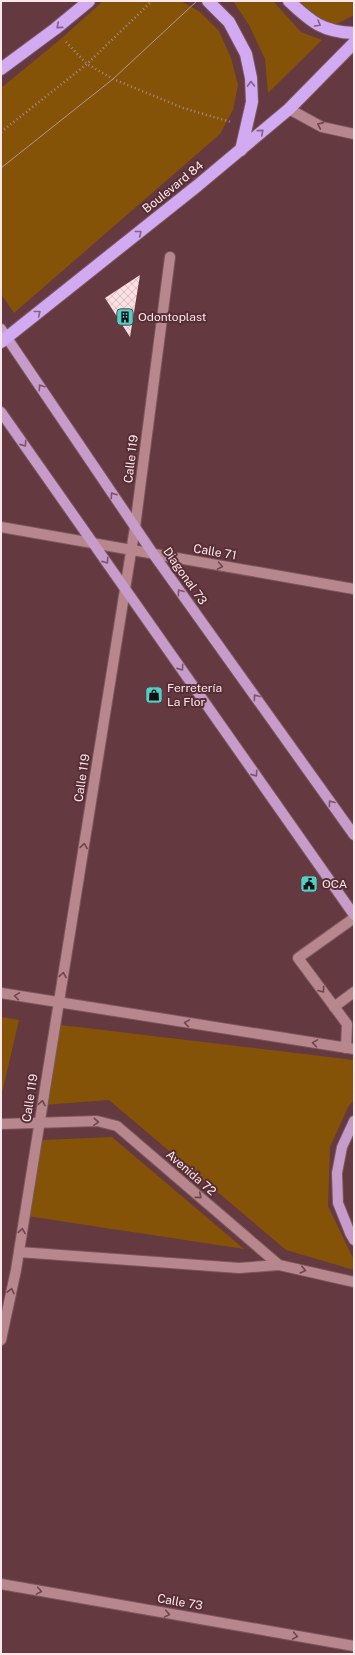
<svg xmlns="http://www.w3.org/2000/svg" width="355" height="1655" viewBox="0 0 355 1655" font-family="'Public Sans',sans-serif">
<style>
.green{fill:#855307}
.building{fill:url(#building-cross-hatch)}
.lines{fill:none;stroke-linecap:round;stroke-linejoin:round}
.minor-casing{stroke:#7a575e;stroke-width:12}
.major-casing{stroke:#7a575e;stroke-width:12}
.highway-casing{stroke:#7a575e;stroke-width:14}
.path{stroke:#ab8a8f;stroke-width:2.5;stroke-dasharray:1 3;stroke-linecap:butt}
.minor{stroke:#b8878e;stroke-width:10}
.major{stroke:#c79cca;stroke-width:10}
.highway{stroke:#d1aaf2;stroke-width:12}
.tram{stroke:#b49499;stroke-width:1}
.oneway{stroke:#886081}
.oneway2{stroke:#70444c}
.oneway3{stroke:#7f546a}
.labels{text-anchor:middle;stroke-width:4;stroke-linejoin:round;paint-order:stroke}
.street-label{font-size:12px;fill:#fee7ea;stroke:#582e36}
.poi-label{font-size:12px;fill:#fee7ea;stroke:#582e36;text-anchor:start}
</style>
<defs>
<pattern id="building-cross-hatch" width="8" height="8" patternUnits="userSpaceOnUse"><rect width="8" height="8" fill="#fae0e3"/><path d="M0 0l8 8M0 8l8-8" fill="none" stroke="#d7c1c4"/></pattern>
</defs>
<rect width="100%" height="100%" fill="#643940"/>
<g class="green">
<polygon points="103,1 181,1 200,12 219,31 231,58 238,85 233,110 220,134 14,313 1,294 1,88 62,38"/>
<polygon points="233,1 273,1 301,32 322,40 268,93 265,59 249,25"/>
<polygon points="298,1 354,1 354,15 335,25 320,22"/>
<polygon points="1,1017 19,1020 1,1097"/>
<polygon points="61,1025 354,1060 354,1100 348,1107 330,1147 328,1206 354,1260 354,1270 286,1250 109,1100 43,1105"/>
<polygon points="112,1137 244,1249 27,1216 43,1140"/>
</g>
<polygon class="building" points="140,275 130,337 105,298"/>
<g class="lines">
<defs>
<g id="minor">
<polyline points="289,109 322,127 354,134"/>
<polyline points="1,527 354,589"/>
<polyline points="1,993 354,1049"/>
<polyline points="334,1007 354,992"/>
<polyline points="346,1048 347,1024 298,958 354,918"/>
<polyline points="1,1124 97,1121 117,1126 279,1265 354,1282"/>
<polyline points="19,1252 239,1268 279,1265"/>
<polyline points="1,1340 16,1270 135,527 170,257"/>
<polyline points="1,1584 354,1646"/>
</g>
<g id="major">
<polyline points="1,329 154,555 354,835"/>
<polyline points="1,412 354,915"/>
<polyline points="354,1121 342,1147 337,1173 338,1203 350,1233 354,1240"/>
</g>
<g id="highway">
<polyline points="208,1 229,22 246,54 251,78 252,102 241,150"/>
<path d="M289,1C311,22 323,32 354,33"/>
<polyline points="1,69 55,29 89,1"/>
<polyline points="1,342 197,186 289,109 354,43"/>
</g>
</defs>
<use href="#minor" class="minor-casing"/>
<use href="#major" class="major-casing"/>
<use href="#highway" class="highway-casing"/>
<g class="path">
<polyline points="66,42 87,64 113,79 183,108 231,122"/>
<polyline points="1,132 87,64 152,1"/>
</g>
<use href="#minor" class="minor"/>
<use href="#major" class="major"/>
<use href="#highway" class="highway"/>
<polyline class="tram" points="1,168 113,79 197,1"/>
</g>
<defs><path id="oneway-chevron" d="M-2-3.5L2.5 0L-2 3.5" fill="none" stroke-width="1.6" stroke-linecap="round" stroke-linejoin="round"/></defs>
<g class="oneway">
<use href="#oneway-chevron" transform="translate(318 24) rotate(30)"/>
<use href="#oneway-chevron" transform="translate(59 26) rotate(140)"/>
<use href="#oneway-chevron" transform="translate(251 84) rotate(-91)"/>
<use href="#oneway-chevron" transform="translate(261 132) rotate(-40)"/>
<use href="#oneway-chevron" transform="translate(139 233) rotate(-39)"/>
<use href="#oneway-chevron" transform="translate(38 313) rotate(-39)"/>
</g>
<g class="oneway2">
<use href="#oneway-chevron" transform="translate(320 125) rotate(-156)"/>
<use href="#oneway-chevron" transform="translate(220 566) rotate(10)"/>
<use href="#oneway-chevron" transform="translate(84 846) rotate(-81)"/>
<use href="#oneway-chevron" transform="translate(63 975) rotate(-81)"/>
<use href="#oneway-chevron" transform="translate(322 990) rotate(53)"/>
<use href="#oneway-chevron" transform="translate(17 996) rotate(-171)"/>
<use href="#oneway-chevron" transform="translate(187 1023) rotate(-171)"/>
<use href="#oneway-chevron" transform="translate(315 1043) rotate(-171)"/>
<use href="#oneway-chevron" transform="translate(42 1103) rotate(-80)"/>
<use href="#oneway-chevron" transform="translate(96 1122) rotate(4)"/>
<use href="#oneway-chevron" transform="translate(199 1196) rotate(41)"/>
<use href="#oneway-chevron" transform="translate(22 1231) rotate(-81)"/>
<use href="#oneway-chevron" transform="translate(303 1270) rotate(13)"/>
<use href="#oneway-chevron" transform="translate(11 1291) rotate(-78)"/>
<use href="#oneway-chevron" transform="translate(39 1591) rotate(10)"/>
<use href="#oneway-chevron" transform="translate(167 1614) rotate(10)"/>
<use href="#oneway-chevron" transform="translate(295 1636) rotate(10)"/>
</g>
<g class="oneway3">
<use href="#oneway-chevron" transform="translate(41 387) rotate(-124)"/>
<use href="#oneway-chevron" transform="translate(24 444) rotate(55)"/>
<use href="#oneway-chevron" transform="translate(113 495) rotate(-124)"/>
<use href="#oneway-chevron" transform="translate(106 561) rotate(55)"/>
<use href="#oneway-chevron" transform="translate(180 592) rotate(-126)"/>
<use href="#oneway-chevron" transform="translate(181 668) rotate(55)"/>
<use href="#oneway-chevron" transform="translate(256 697) rotate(-126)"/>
<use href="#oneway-chevron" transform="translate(255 774) rotate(55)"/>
<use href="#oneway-chevron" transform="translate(331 803) rotate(-126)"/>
</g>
<defs>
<symbol id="building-square" viewBox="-11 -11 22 22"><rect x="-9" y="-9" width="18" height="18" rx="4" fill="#55cec5" stroke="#582e36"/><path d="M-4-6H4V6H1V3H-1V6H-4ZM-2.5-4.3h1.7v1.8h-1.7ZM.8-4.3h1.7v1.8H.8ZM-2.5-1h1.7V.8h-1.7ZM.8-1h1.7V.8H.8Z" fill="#111"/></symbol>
<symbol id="shop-square" viewBox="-11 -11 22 22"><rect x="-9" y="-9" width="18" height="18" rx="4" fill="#55cec5" stroke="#582e36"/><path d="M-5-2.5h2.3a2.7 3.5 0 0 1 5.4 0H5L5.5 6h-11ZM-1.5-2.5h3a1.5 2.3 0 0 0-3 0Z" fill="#111"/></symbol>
<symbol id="civic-square" viewBox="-11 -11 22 22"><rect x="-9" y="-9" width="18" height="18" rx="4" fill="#55cec5" stroke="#582e36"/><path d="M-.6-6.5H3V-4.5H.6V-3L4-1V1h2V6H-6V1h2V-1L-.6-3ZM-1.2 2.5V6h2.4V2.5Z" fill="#111"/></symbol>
</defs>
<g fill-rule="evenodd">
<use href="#building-square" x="115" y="307" width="20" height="20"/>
<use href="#shop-square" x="144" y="685" width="20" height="20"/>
<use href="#civic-square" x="299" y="874" width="20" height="20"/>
</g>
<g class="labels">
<g class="street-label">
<text transform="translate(173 187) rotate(-39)" y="4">Boulevard 84</text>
<text transform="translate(131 459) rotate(-83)" y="4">Calle 119</text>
<text transform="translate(215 552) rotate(10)" y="4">Calle 71</text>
<text transform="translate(185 576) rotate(55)" y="4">Diagonal 73</text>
<text transform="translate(82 778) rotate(-81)" y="4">Calle 119</text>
<text transform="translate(30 1098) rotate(-81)" y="4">Calle 119</text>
<text transform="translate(191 1173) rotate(41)" y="4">Avenida 72</text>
<text transform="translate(180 1602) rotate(10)" y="4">Calle 73</text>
</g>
<g class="poi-label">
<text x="138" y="321">Odontoplast</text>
<text x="167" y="692">Ferretería<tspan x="167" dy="14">La Flor</tspan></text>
<text x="322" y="888">OCA</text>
</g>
</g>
<rect width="355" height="1655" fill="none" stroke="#fee7ea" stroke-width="4"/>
</svg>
